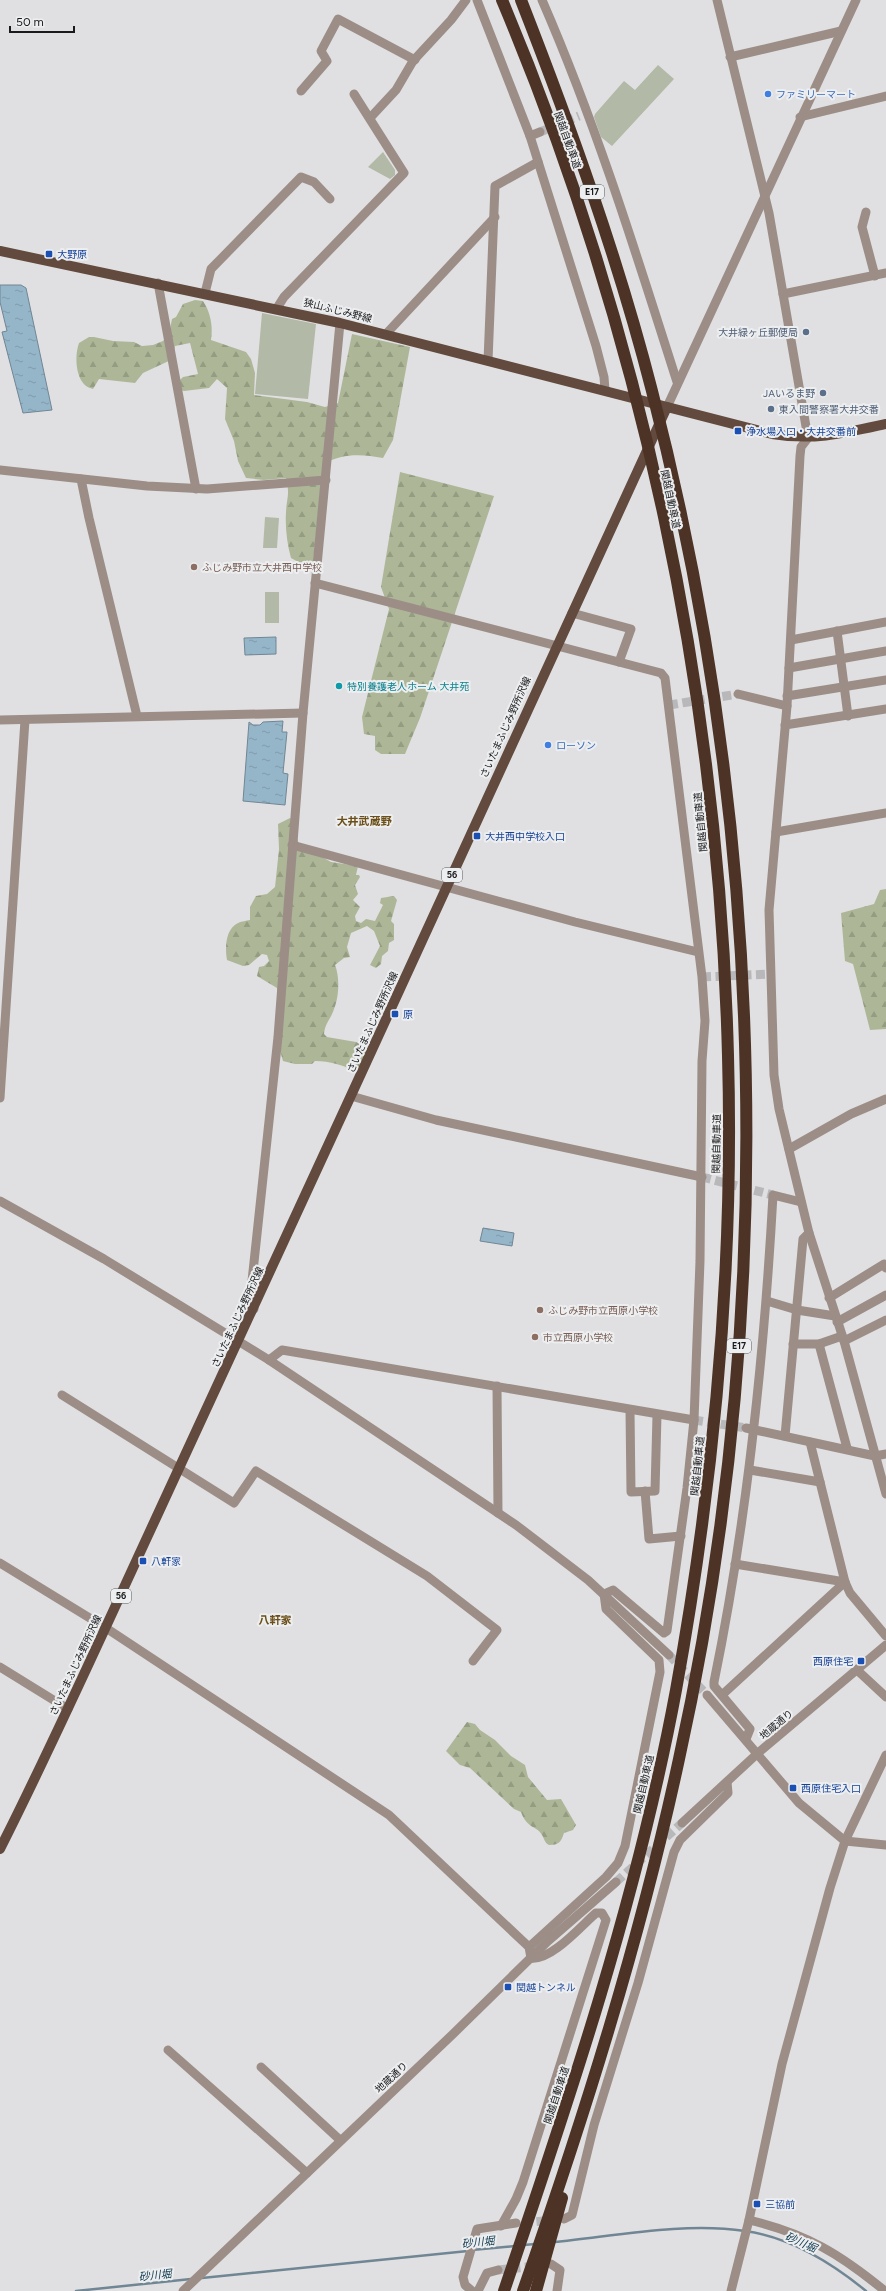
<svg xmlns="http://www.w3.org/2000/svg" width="886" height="2291" viewBox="0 0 886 2291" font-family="Figtree,'Noto Sans JP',sans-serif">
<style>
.forest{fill:url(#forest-firs)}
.green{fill:#b2b9a6}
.water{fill:url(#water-ripples);stroke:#708694}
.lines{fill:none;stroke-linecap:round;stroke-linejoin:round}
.stream{stroke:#708694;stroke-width:2.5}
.minor-tunnel{stroke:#b8b8ba;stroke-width:9;stroke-dasharray:9 4.5;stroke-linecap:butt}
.minor{stroke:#9c8e87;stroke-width:9}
.major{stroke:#624a3e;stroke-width:10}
.highway{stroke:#4d3325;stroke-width:12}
.shop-dot{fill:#3f7fe0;stroke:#edeef0;stroke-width:1.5}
.transit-dot{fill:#1a4fb4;stroke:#edeef0;stroke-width:1.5}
.service-dot{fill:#5c6f8a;stroke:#edeef0;stroke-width:1.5}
.education-dot{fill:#8d6e63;stroke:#edeef0;stroke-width:1.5}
.culture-dot{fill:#0f9aa8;stroke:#edeef0;stroke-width:1.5}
.labels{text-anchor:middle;stroke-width:4;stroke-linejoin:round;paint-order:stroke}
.shield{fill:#edeef0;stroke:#595a5b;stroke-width:1}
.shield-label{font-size:9px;font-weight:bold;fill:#1a1a1b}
.shop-label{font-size:10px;fill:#366cbe;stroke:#edeef0;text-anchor:start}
.street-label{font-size:10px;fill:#1a1a1b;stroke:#edeef0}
.transit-label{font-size:10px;fill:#164399;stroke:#edeef0;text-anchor:start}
.service-label{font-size:10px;fill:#4e5e75;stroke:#edeef0;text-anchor:end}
.education-label{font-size:10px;fill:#785e54;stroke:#edeef0;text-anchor:start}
.culture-label{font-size:10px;fill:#0d838f;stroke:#edeef0;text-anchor:start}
.neighbourhood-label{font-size:11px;font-weight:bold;fill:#6c4f18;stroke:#edeef0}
.water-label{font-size:11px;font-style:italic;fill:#0d384d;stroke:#edeef0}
</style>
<defs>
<pattern id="forest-firs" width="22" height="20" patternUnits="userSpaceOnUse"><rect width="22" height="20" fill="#adb798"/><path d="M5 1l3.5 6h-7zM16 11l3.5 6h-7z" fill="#949d82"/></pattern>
<pattern id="water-ripples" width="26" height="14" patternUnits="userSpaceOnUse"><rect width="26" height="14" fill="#95b5c8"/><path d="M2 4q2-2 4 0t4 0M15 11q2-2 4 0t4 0" fill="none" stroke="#809bab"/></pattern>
</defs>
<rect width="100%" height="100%" fill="#e0e0e2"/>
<g class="forest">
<path d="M195,300L203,301C211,313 213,327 211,340L246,352L251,359L255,373L254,395L307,402L325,407L338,403L352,334L410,347L393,440L383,458C362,454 343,453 323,464L313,563H300L291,558C287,544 285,527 286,512C287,496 290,495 286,478L264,480L246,478L238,461L234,441L225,419L227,388L217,379L209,388L184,391L181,390L178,382L183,377L198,374L190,343L175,346L173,359L143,373L135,383L99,379L93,389C75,386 74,356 79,343L89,337H94L113,341L134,342L142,346L153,345L163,341L169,334L172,319L176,317L183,304Z"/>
<polygon points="400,472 494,496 420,718 405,754 381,754 375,750 375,736 364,734 362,717 389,609 381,587"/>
<path d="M290,818L298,823L297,838L301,850L317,854L331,862L358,866L356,875H359L360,877L355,885L358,894L353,900L360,907L355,916L356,921L361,923L366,919L375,921L383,905L380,903L381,898L394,896L397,900L391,921L394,924V940L389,943L388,951L382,956L381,964L376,968L370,965L380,946L374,931L367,926L351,933L347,947L350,957L344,958L335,965C340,977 339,997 334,1009C331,1019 325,1023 324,1034L327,1037L356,1042L366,1047V1056L357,1072C343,1065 330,1061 315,1061L312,1064H295L283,1061L281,1054L277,988L257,976L259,967L264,966L269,961L267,955L262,954L249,965L243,966L227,960C225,949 225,929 238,923C242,921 246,921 250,920V907L256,896L267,894L275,887L279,849L278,824Z"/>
<polygon points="886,889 886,1029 870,1030 853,964 845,961 841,913 874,904 880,890"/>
<path d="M467,1722L475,1724L480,1730L495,1740L511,1756L525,1765L528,1777L547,1800L561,1799L576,1825L573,1830L564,1833C561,1842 559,1845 549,1845C544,1842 545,1840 542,1835C536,1825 527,1829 521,1812L514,1809L470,1768L460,1765L446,1751Z"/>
</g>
<g class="green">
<polygon points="658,65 674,79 612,146 601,137 594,117 595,114 624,81 635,90"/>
<polygon points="383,152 395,170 395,175 390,179 368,167"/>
<polygon points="262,313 316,324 308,399 255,394"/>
<polygon points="265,517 279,518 277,548 263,548"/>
<rect x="265" y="592" width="14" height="31"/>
</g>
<g class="water">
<polygon points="0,285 21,285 26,288 52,410 23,413 2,332 7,331 0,302"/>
<polygon points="276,637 276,654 245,655 244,638"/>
<polygon points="283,721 282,732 287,732 283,773 288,774 285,805 243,801 249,722 253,725 260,725 263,722"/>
<polygon points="483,1228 514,1233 512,1246 480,1241"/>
</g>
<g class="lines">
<g class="stream">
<path d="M554,2242C615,2236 684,2222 745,2231C789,2237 832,2263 866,2291"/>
<polyline points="524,2245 535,2244"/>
<polyline points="472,2250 515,2246"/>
<polyline points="202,2278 468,2251"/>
<polyline points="76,2291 191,2279"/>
</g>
<g class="minor-tunnel">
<polyline points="540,132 579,116"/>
<polyline points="669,705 738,694"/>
<polyline points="702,977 771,974"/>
<polyline points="702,1177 773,1195"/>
<polyline points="694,1420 746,1428"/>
<polyline points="669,1655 707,1695"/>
<polyline points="616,1882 682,1823"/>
<polyline points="523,2223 552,2220"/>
<polyline points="498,2270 537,2266"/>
</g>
<g class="minor">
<polyline points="477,0 530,136 596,346 604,377 605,390"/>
<path d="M542,0C596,124 636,253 677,382"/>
<polyline points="717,0 769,213 808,438 801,447 800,456 787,706 769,910 774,1075 779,1109 809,1233 844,1341 886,1494"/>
<polyline points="730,57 841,31"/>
<polyline points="301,91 327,61 321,51 338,19 415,60"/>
<polyline points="800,117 886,96"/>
<polyline points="370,118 396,90 413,61 451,20 466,0"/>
<polyline points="530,136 540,132"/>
<polyline points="866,212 862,227 875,276"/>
<polyline points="158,283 196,489"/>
<polyline points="205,293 211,269 301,177 314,182 330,199"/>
<polyline points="783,294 886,273"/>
<polyline points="277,308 284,297 404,173 354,94"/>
<polyline points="386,334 495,217"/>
<polyline points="488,361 495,186 538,162"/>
<polyline points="667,407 856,0"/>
<polyline points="0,470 147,486 207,489 326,480"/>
<polyline points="81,479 89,518 137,716"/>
<polyline points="315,583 661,673 665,678 702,977 705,1021 702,1061 700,1261 694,1420 687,1488 667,1631 664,1633 613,1590 604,1594 606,1609 659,1660 660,1672 625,1846 618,1863 606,1877 529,1947"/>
<polyline points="572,613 631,629 619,662"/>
<polyline points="837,631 848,716"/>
<polyline points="791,640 886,622"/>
<polyline points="789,668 886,651"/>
<polyline points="738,694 787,706"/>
<polyline points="787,696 886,680"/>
<polyline points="0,720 303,713"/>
<polyline points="785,725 886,709"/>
<polyline points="776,832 886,813"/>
<polyline points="292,845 575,922 698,952"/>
<polyline points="351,1096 436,1120 702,1177"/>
<polyline points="0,1098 25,720"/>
<polyline points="789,1149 851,1114 886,1099"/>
<polyline points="0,1201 104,1259 269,1360 516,1525 588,1580 669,1655"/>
<polyline points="829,1298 884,1264 886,1268"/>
<polyline points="767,1301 797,1310 835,1316"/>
<polyline points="254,1309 252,1281 278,1037 303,713 340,323"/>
<polyline points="837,1322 886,1295"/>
<polyline points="844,1341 886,1320"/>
<polyline points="793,1344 819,1344 842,1336"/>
<polyline points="819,1344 847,1448"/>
<polyline points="269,1360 282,1350 694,1420"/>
<polyline points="497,1386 498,1513"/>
<polyline points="62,1395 234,1503 256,1471 427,1576 497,1630 473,1661"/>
<polyline points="630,1410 631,1492 655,1491 657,1415"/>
<polyline points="746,1428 875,1456 886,1454"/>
<polyline points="785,1436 803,1239 809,1233"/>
<polyline points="810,1442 845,1582 850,1593 886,1636"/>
<polyline points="750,1470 820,1482"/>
<polyline points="645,1491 649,1539 681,1536"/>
<polyline points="0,1563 106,1628 389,1815 529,1947 531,1958"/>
<polyline points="735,1564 845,1582"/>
<polyline points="0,1667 68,1709"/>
<polyline points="857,1670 886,1697"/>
<polyline points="707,1695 799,1803 845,1841 886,1845"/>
<polyline points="722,1695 845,1582"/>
<path d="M746,1739L750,1729L714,1686V1682C747,1521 764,1359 773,1195L801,1202"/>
<polyline points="682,1823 758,1753 886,1645"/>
<polyline points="168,2050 307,2173"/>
<polyline points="261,2067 340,2140"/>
<polyline points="564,2219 572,2215 594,2125 638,1983 674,1852 680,1840 728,1793 727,1782"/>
<path d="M749,2220C807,2234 840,2254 885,2291"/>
<path d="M501,2226L516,2199L523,2182L606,1920L602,1913H596C581,1926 551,1961 531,1958"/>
<polyline points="551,2264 560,2270 557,2291"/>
<polyline points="183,2291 453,2034 548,1941 616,1882"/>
<polyline points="472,2291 465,2285 463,2277 477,2229 516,2223"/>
<polyline points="478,2291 487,2273 498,2270"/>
<polyline points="731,2291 749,2220 782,2064 830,1888 845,1841 886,1755"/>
</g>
<g class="major">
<path d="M0,251L340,323L772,434C814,441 845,433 886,424"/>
<path d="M0,1849C53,1744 101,1637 150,1531C324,1157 494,782 667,407"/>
</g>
<g class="highway">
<path d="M502,0C642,332 719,696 728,1056C734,1268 714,1481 676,1690C638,1895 571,2094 504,2291"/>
<path d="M521,0C571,128 618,258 652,391C767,836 778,1310 679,1759C640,1940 584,2117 523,2291"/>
<polyline points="536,2291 562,2198"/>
</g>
</g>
<g class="shop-dot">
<circle cx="768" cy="94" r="4"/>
<circle cx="548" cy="745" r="4"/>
</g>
<g class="transit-dot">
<rect x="45" y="250" width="8" height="8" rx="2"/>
<rect x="734" y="427" width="8" height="8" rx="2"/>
<rect x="473" y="832" width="8" height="8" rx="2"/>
<rect x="391" y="1010" width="8" height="8" rx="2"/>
<rect x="139" y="1557" width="8" height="8" rx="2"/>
<rect x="857" y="1657" width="8" height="8" rx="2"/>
<rect x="789" y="1784" width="8" height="8" rx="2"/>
<rect x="504" y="1983" width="8" height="8" rx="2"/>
<rect x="753" y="2200" width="8" height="8" rx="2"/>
</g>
<g class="service-dot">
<circle cx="806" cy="332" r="4"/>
<circle cx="823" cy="393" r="4"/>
<circle cx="771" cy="409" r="4"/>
</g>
<g class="education-dot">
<circle cx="194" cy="567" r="4"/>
<circle cx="540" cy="1310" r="4"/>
<circle cx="535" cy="1337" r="4"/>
</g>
<circle class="culture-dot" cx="339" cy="686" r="4"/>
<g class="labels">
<g class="shield">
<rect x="580" y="185" width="24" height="14" rx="3"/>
<rect x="442" y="868" width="20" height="14" rx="3"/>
<rect x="727" y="1339" width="24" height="14" rx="3"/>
<rect x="111" y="1589" width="20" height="14" rx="3"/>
</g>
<g class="shield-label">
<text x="592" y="195">E17</text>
<text x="452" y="878">56</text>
<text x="739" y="1349">E17</text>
<text x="121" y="1599">56</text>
</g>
<g class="shop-label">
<text x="776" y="98">ファミリーマート</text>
<text x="556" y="749">ローソン</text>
</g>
<g class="street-label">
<text transform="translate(568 140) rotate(70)" y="4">関越自動車道</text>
<text transform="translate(338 310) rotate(14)" y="4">狭山ふじみ野線</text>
<text transform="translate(671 499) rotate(78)" y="4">関越自動車道</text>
<text transform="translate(505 727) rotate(-66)" y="4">さいたまふじみ野所沢線</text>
<text transform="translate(700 822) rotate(-96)" y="4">関越自動車道</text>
<text transform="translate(372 1022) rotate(-66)" y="4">さいたまふじみ野所沢線</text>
<text transform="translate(716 1144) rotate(-89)" y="4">関越自動車道</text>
<text transform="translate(237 1317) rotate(-65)" y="4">さいたまふじみ野所沢線</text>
<text transform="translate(697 1466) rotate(-84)" y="4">関越自動車道</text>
<text transform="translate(75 1665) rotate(-65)" y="4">さいたまふじみ野所沢線</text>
<text transform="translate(776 1724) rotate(-40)" y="4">地蔵通り</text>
<text transform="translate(643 1784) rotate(-77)" y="4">関越自動車道</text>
<text transform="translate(391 2077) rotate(-43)" y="4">地蔵通り</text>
<text transform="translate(556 2095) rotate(-72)" y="4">関越自動車道</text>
</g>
<g class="transit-label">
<text x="57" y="258">大野原</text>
<text x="746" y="435">浄水場入口・大井交番前</text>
<text x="485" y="840">大井西中学校入口</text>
<text x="403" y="1018">原</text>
<text x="151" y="1565">八軒家</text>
<text x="853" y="1665" text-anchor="end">西原住宅</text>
<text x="801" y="1792">西原住宅入口</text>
<text x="516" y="1991">関越トンネル</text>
<text x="765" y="2208">三協前</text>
</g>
<g class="service-label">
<text x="798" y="336">大井緑ヶ丘郵便局</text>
<text x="815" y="397">JAいるま野</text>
<text x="779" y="413" text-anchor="start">東入間警察署大井交番</text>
</g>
<g class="education-label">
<text x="202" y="571">ふじみ野市立大井西中学校</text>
<text x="548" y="1314">ふじみ野市立西原小学校</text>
<text x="543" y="1341">市立西原小学校</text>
</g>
<g class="culture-label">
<text x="347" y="690">特別養護老人ホーム 大井苑</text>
</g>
<g class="neighbourhood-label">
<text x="364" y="825">大井武蔵野</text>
<text x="275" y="1624">八軒家</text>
</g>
<g class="water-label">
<text transform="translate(478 2242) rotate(-6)" y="4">砂川堀</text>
<text transform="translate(801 2242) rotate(24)" y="4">砂川堀</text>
<text transform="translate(155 2275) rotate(-6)" y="4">砂川堀</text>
</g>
</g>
<path d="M10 26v6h64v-6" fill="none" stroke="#1a1a1b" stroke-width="2"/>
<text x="16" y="26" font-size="12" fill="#1a1a1b" stroke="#edeef0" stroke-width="3" paint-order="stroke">50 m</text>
</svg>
